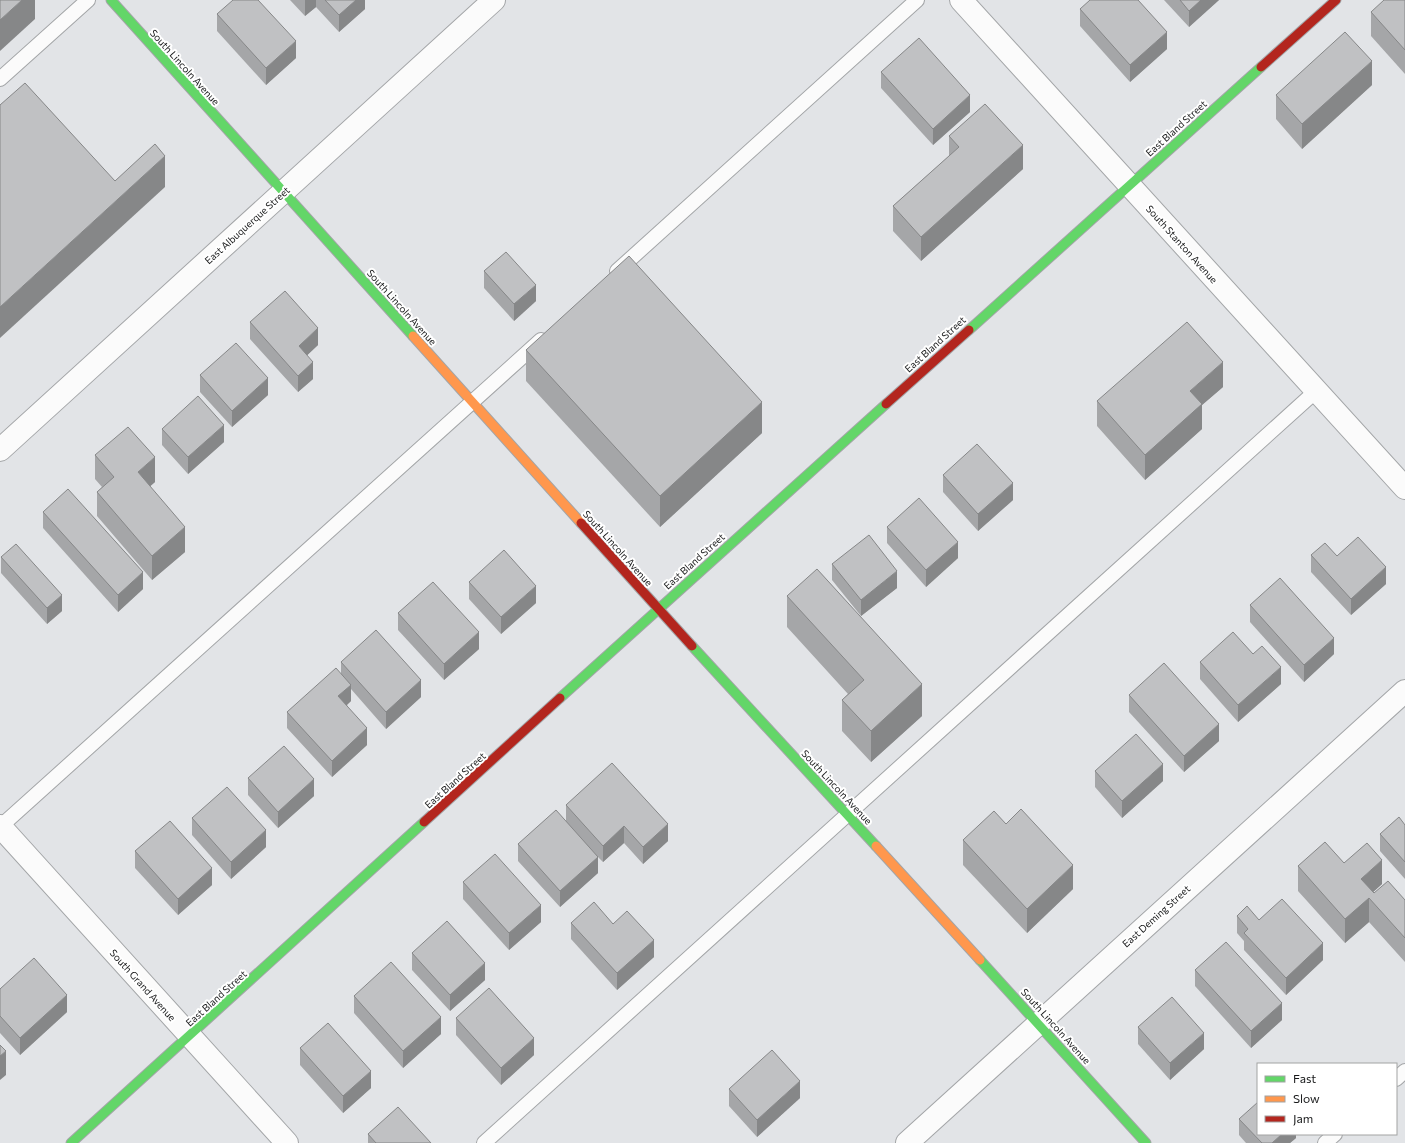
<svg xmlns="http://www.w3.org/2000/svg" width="1405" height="1143" viewBox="0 0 1405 1143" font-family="Commissioner,sans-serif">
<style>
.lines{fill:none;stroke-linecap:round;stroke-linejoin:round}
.lane-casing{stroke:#a3a5a7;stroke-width:16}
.street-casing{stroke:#a3a5a7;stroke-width:24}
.fast-casing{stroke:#a3a5a7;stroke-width:11}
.slow-casing{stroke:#a3a5a7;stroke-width:11}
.jam-casing{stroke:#a3a5a7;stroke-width:11}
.lane{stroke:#fbfbfb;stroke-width:14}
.street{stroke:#fbfbfb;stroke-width:22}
.fast{stroke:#63d668;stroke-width:9}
.slow{stroke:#ff974d;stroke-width:9}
.jam{stroke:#b3261e;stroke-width:9}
.wall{fill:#a5a6a8}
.shaded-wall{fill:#868788}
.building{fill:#c0c1c3;stroke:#868788}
.labels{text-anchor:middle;stroke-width:4;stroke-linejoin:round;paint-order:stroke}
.street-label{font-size:10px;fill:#171819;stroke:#fff}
</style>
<rect width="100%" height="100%" fill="#e2e4e7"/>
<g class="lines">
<defs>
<g id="lane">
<polyline points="0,79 88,0"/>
<polyline points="617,271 917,0"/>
<polyline points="0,827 541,340"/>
<polyline points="1396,1079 1405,1071"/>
<polyline points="484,1143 1316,391"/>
<polyline points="1325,1143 1335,1134"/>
</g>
<g id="street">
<polyline points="961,0 1405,488"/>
<polyline points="0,450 494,0"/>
<polyline points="0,826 287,1143"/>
<polyline points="907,1143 1405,691"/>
</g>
<g id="fast">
<polyline points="111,0 413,336"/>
<polyline points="969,330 1261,67"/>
<polyline points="692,646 876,846"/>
<polyline points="560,698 886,404"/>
<polyline points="980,960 1146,1143"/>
<polyline points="71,1143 424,822"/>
</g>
<g id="slow">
<polyline points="413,336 581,523"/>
<polyline points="876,846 980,960"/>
</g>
<g id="jam">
<polyline points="1261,67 1336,0"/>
<polyline points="886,404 969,330"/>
<polyline points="581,523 692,646"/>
<polyline points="424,822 560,698"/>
</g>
</defs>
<use href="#lane" class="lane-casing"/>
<use href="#street" class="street-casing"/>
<use href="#fast" class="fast-casing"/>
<use href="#slow" class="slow-casing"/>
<use href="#jam" class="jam-casing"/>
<use href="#lane" class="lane"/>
<use href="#street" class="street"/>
<use href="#fast" class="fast"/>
<use href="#slow" class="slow"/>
<use href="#jam" class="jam"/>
</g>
<g class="wall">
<polygon points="290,0 365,0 365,9 339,32 316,7 305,16"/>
<polygon points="1164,0 1219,0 1189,27"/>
<polygon points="1405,0 1405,74 1371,36 1371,12"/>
<polygon points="1080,9 1167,49 1130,82 1080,26"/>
<polygon points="217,14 296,58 266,85 217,31"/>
<polygon points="881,72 970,112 933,145 881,88"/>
<polygon points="1372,85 1302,149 1276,119 1276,95"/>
<polygon points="949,136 1023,169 921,261 893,231 893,206 949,156"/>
<polygon points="484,271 536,301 514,321 484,288"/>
<polygon points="250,322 318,345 307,355 313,379 298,392 250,339"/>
<polygon points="526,350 762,433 660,527 526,381"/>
<polygon points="200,375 268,395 232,427 200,392"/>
<polygon points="1223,387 1202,405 1202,429 1145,480 1097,426 1097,401"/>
<polygon points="162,429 224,442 188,474 162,445"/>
<polygon points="95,455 155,482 150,486 185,552 152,580 97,516 97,492 102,487 95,479"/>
<polygon points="943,475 1013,500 978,531 943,492"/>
<polygon points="43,512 143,589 118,612 43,528"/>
<polygon points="887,527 958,558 926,587 887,543"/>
<polygon points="1311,555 1337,556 1386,584 1351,615 1311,572"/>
<polygon points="1,557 62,611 47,624 1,573"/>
<polygon points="832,564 897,588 861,616 832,580"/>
<polygon points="469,582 536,603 501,634 469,599"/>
<polygon points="787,596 922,716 871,762 842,731 842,700 848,694 787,627"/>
<polygon points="1250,605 1334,654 1304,682 1250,622"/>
<polygon points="398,613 479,649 444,680 398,630"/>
<polygon points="341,662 421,697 386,729 351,689 351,701 347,705 367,745 332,777 287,728 287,712 341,674"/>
<polygon points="1200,662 1281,684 1238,722 1200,679"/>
<polygon points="1129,695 1219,741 1184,772 1129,712"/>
<polygon points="1095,771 1163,781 1122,818 1095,787"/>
<polygon points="248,778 314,796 278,828 248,795"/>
<polygon points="566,805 668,841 643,864 624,843 603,862 598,857 598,873 560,907 518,861 518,844 566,821"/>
<polygon points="192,818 266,847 231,879 192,835"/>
<polygon points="1006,824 1073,889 1027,933 963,865 963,840"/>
<polygon points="1405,825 1405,879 1380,851 1380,834"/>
<polygon points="135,851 212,885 178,915 135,868"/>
<polygon points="1344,863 1382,884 1373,892 1374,893 1405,900 1405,962 1369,922 1345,943 1298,891 1298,866"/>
<polygon points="463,882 541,922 509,950 463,899"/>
<polygon points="1237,916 1259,920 1323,960 1286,995 1244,950 1244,941 1237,933"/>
<polygon points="571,923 613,924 654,957 617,990 571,939"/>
<polygon points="412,953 485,980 450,1011 412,970"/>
<polygon points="1195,970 1282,1020 1251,1048 1195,986"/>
<polygon points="0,989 67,1012 20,1055 0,1033"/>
<polygon points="354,996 441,1034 403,1068 354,1013"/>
<polygon points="456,1018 534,1055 501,1085 456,1035"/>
<polygon points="1138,1027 1204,1049 1170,1080 1138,1044"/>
<polygon points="300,1048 371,1088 343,1113 300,1065"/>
<polygon points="729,1089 800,1098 757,1137 729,1106"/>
<polygon points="1239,1119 1296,1134 1296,1138 1290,1143 1246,1143 1239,1135"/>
<polygon points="368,1134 431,1143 368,1143"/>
</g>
<g class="shaded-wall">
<polygon points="22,0 35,0 35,19 0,51 0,20"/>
<polygon points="305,0 316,0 316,7 305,16"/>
<polygon points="356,0 365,0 365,9 339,32 339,15"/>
<polygon points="1201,0 1219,0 1189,27 1189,11"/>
<polygon points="1167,32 1167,49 1130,82 1130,65"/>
<polygon points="296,41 296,58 266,85 266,68"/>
<polygon points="1372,61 1372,85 1302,149 1302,124"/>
<polygon points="970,95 970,112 933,145 933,129"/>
<polygon points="1023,145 1023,169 921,261 921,237"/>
<polygon points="165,156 165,187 0,338 0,307"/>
<polygon points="536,285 536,301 514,321 514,304"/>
<polygon points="318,328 318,345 299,363 299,346"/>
<polygon points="313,362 313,379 298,392 298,376"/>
<polygon points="1223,362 1223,387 1202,405 1202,429 1145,480 1145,455 1190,391"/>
<polygon points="268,378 268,395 232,427 232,411"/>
<polygon points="762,402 762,433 660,527 660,496"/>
<polygon points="224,425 224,442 188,474 188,457"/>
<polygon points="155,457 155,482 138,497 138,472"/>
<polygon points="1013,483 1013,500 978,531 978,514"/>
<polygon points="185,527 185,552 152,580 152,556"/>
<polygon points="958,542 958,558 926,587 926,570"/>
<polygon points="1386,567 1386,584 1351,615 1351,599"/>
<polygon points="897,571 897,588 861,616 861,600"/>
<polygon points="143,572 143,589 118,612 118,595"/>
<polygon points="536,586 536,603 501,634 501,617"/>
<polygon points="62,595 62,611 47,624 47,608"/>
<polygon points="479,632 479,649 444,680 444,664"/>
<polygon points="1334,638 1334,654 1304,682 1304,665"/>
<polygon points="1281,667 1281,684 1238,722 1238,705"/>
<polygon points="421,680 421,697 386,729 386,712"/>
<polygon points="922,684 922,716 871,762 871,731"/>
<polygon points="351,685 351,701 338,713 338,696"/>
<polygon points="1219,724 1219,741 1184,772 1184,756"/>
<polygon points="367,728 367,745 332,777 332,761"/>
<polygon points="1163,764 1163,781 1122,818 1122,801"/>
<polygon points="314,779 314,796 278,828 278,812"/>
<polygon points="668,824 668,841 643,864 643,847"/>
<polygon points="624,826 624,843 603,862 603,846"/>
<polygon points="266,830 266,847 231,879 231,862"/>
<polygon points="598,857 598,873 560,907 560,891"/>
<polygon points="1382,860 1382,884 1361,903 1361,879"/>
<polygon points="1073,865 1073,889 1027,933 1027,909"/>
<polygon points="212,868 212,885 178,915 178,899"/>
<polygon points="1369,898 1369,922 1345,943 1345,919"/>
<polygon points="541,905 541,922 509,950 509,933"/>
<polygon points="654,940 654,957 617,990 617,973"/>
<polygon points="1323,943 1323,960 1286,995 1286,978"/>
<polygon points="485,963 485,980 450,1011 450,995"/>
<polygon points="67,995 67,1012 20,1055 20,1038"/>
<polygon points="1282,1003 1282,1020 1251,1048 1251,1031"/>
<polygon points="441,1017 441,1034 403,1068 403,1051"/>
<polygon points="1204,1033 1204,1049 1170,1080 1170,1063"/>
<polygon points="534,1038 534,1055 501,1085 501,1068"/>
<polygon points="6,1051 6,1075 0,1080 0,1056"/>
<polygon points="371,1071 371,1088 343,1113 343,1096"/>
<polygon points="800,1081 800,1098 757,1137 757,1120"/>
<polygon points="1282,1134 1296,1134 1296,1138 1290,1143 1272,1143"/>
</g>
<g class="building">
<polygon points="0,0 22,0 0,20"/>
<polygon points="233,0 258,0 296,41 266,68 217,14"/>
<polygon points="325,0 356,0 339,15"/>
<polygon points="1090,0 1138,0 1167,32 1130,65 1080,9"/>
<polygon points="1180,0 1201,0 1189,11"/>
<polygon points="1384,0 1405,0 1405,50 1371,12"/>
<polygon points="1345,32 1372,61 1302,124 1276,95"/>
<polygon points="919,38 970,95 933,129 881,72"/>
<polygon points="25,83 115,181 155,144 165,156 0,307 0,105"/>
<polygon points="985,104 1023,145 921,237 893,206 959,147 949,136"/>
<polygon points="506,252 536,285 514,304 484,271"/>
<polygon points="629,256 762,402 660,496 526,350"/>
<polygon points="285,291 318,328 299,346 313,362 298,376 250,322"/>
<polygon points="1187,322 1223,362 1190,391 1202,404 1145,455 1097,401"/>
<polygon points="236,343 268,378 232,411 200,375"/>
<polygon points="198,396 224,425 188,457 162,429"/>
<polygon points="128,427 155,457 138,472 185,527 152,556 97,492 114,477 95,455"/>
<polygon points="977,444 1013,483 978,514 943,475"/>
<polygon points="68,489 143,572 118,595 43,512"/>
<polygon points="919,498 958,542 926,570 887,527"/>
<polygon points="869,535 897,571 861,600 832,564"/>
<polygon points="1358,537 1386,567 1351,599 1311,555 1325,543 1337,556"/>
<polygon points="16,544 62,595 47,608 1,557"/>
<polygon points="504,550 536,586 501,617 469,582"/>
<polygon points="817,569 922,684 871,731 842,700 864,680 787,596"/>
<polygon points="1280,578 1334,638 1304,665 1250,605"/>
<polygon points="433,582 479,632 444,664 398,613"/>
<polygon points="376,630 421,680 386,712 341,662"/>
<polygon points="1233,632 1253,654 1262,646 1281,667 1238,705 1200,662"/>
<polygon points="1164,663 1219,724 1184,756 1129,695"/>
<polygon points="336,668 351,685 338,696 367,728 332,761 287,712"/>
<polygon points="1136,734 1163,764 1122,801 1095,771"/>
<polygon points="284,746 314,779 278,812 248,778"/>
<polygon points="612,763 668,824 643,847 624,826 603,846 566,805"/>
<polygon points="227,787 266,830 231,862 192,818"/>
<polygon points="1021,809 1073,865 1027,909 963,840 994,811 1006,824"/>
<polygon points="556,810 598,857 560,891 518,844"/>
<polygon points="1399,817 1405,825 1405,862 1380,834"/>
<polygon points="170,821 212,868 178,899 135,851"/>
<polygon points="1325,842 1344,863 1367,843 1382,860 1361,879 1374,893 1388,881 1405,900 1405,938 1369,898 1345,919 1298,866"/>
<polygon points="495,854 541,905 509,933 463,882"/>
<polygon points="1282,899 1323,943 1286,978 1244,933 1248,929 1237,916 1247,906 1259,920"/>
<polygon points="594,902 613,924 627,911 654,940 617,973 571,923"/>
<polygon points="447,921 485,963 450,995 412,953"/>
<polygon points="1226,942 1282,1003 1251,1031 1195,970"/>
<polygon points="34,958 67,995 20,1038 0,1016 0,989"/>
<polygon points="391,962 441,1017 403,1051 354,996"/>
<polygon points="489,988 534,1038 501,1068 456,1018"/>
<polygon points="1172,997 1204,1033 1170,1063 1138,1027"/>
<polygon points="328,1023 371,1071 343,1096 300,1048"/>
<polygon points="0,1045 6,1051 0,1056"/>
<polygon points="772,1050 800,1081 757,1120 729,1089"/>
<polygon points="1258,1102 1258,1134 1282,1134 1272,1143 1262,1143 1239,1119"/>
<polygon points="398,1107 431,1143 376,1143 368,1134"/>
</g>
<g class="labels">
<g class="street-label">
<text transform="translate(185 67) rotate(48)" y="4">South Lincoln Avenue</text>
<text transform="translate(1176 128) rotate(-42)" y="4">East Bland Street</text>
<text transform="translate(247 225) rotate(-42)" y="4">East Albuquerque Street</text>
<text transform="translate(1182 244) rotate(48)" y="4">South Stanton Avenue</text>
<text transform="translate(402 307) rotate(48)" y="4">South Lincoln Avenue</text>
<text transform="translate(935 344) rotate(-42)" y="4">East Bland Street</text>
<text transform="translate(618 548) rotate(48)" y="4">South Lincoln Avenue</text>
<text transform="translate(694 561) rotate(-42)" y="4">East Bland Street</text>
<text transform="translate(455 780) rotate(-42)" y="4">East Bland Street</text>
<text transform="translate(837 787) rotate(47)" y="4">South Lincoln Avenue</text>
<text transform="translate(1156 916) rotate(-42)" y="4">East Deming Street</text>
<text transform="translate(143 985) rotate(48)" y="4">South Grand Avenue</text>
<text transform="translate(216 998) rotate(-42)" y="4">East Bland Street</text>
<text transform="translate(1056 1026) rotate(48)" y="4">South Lincoln Avenue</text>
</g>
</g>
<rect x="1257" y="1063" width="140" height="72" fill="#ffffff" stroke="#a2a3a3"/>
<rect x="1265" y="1076" width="20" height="6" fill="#63d668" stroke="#a2a3a3"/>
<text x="1293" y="1083" font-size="12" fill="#171819">Fast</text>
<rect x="1265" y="1096" width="20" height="6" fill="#ff974d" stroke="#a2a3a3"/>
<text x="1293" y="1103" font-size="12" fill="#171819">Slow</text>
<rect x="1265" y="1116" width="20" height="6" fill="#b3261e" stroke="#a2a3a3"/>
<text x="1293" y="1123" font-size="12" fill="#171819">Jam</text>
</svg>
